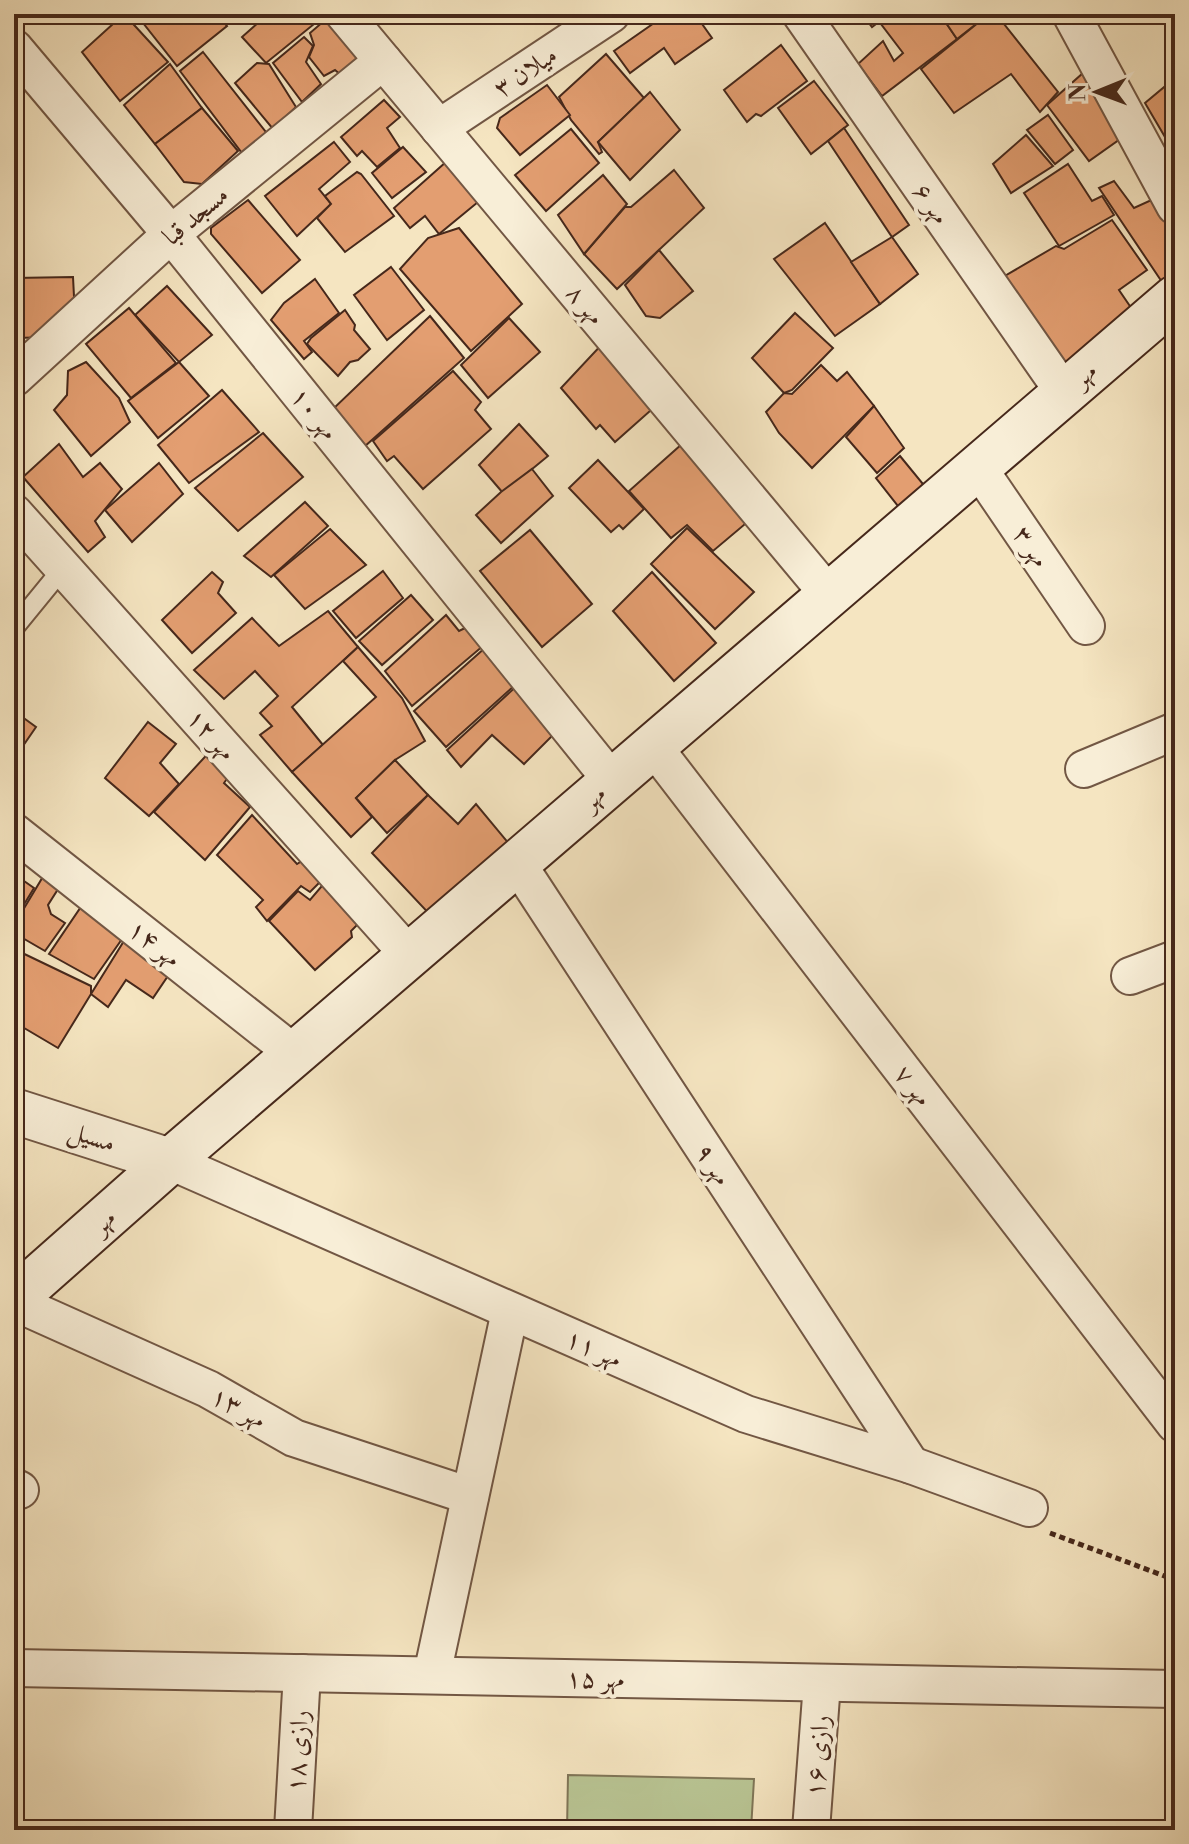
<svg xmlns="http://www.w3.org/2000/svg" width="1189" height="1844" viewBox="0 0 1189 1844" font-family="'Libre Bodoni',Amiri,serif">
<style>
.green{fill:#b9c594;stroke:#807658;stroke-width:2}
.building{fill:#e39e71;stroke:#46281b;stroke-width:2}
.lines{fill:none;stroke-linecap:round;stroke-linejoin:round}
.service-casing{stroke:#725744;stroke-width:22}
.minor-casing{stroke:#725744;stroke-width:40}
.tertiary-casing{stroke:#725744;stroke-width:48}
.secondary-casing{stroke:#46281b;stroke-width:48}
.path{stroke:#46281b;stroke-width:5;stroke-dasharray:6 4;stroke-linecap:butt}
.service{stroke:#f8eed7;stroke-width:18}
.minor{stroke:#f8eed7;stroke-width:36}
.tertiary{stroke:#f8eed7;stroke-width:44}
.secondary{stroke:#f8eed7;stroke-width:44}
.labels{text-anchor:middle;stroke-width:8;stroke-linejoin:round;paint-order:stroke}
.street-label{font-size:26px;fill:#46281b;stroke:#f8eed7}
</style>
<rect width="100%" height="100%" fill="#f5e5c1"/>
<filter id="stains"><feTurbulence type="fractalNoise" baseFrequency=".0025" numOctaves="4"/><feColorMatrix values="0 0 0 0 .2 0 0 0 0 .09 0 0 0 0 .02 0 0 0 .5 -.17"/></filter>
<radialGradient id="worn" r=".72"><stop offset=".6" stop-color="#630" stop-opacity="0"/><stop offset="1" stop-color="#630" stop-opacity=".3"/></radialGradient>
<polygon class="green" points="568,1775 754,1779 751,1830 567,1830"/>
<g class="building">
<polygon points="124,14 168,62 120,101 82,52"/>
<polygon points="136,14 217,14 227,26 177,66"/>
<polygon points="268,14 313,14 319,20 266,63 242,37"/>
<polygon points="332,14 371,52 342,76 335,70 324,76 309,57 314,45 310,33"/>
<polygon points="667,14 712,14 700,21 712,38 675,64 664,48 630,73 614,51"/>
<polygon points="862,14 889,14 872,27"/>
<polygon points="891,14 940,14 957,39 882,96 858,64 883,41 894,61 903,53 881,24"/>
<polygon points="940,14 989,14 957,39"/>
<polygon points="989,14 996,14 1058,92 1040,112 1011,74 954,113 921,69"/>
<polygon points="304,37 313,46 306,62 321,84 302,102 273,63"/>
<polygon points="781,45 807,81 761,116 756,114 747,122 724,90"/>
<polygon points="203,52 273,141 248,161 180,71"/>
<polygon points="606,54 644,98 598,142 602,152 599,154 571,120 559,97"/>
<polygon points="257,63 269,64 296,107 273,129 235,83"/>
<polygon points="170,64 202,108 155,144 124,105"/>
<polygon points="1083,73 1130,132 1089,161 1047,105"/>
<polygon points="1175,78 1175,154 1145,103"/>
<polygon points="814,81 848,125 811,154 778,108"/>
<polygon points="547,85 570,115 520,155 497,128 500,118"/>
<polygon points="650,92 680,130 630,180 598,142"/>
<polygon points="384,100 400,117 387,128 400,148 377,167 362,151 357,156 341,137"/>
<polygon points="202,108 238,151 202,184 184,182 155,144"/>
<polygon points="1048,115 1073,150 1055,164 1027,130"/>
<polygon points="844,128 909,225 892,237 828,141"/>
<polygon points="571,129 599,163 546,211 515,175"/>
<polygon points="1026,135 1053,166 1011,193 993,164"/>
<polygon points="334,142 350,162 319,189 331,204 297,236 265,196"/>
<polygon points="403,147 426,172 392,198 372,173"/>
<polygon points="455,154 489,193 439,234 425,216 410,228 394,208"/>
<polygon points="1068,164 1092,201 1102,196 1114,215 1059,246 1024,193"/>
<polygon points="674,170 704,208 617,289 584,254 625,207 631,207"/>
<polygon points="357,172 361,174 394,216 345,252 317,218 331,204 325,196"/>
<polygon points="603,175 627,204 584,254 558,215"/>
<polygon points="1114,181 1134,208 1158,197 1175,223 1175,279 1166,288 1099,188"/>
<polygon points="248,200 300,260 262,293 211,234 211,228"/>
<polygon points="1112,220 1147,270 1119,290 1136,315 1066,371 1003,277 1056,246 1064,249"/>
<polygon points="825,223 880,304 835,336 774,259"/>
<polygon points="459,228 522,304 471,351 400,269 428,238"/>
<polygon points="892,237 918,274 880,304 851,262"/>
<polygon points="659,250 693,291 660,318 646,316 625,285"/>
<polygon points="391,267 424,310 387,340 354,295"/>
<polygon points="73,277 75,316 56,337 14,338 14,278"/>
<polygon points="315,279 339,313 304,341 312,352 304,359 271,320 284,303"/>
<polygon points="167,286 212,335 179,362 135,315"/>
<polygon points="129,308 176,363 131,398 86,344"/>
<polygon points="345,310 355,325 354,330 370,349 358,360 350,362 338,376 307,344 311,338"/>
<polygon points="795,313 833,348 792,390 784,393 752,358"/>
<polygon points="430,316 464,358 364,447 333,409"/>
<polygon points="509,318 540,352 488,398 461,365"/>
<polygon points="605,341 659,403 615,442 600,425 596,429 561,388"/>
<polygon points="86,362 119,398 130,422 91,456 54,410 67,395 68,371"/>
<polygon points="179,362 209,396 158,438 128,401"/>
<polygon points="821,365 837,381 847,372 874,406 812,468 779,433 766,412 784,393 792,394"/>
<polygon points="453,371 481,402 475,410 491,429 423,489 394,456 387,461 373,441"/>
<polygon points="222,390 259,432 189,483 158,445"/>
<polygon points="874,406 904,448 877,473 846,437"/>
<polygon points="519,424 548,456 503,493 479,465"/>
<polygon points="263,433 303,477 238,531 195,488"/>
<polygon points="691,436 757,514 713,551 687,525 671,538 629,491"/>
<polygon points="59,444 83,477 100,463 122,489 95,521 105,537 88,552 23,477"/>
<polygon points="900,456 932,495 905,515 876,478"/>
<polygon points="598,460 644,509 623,529 619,525 611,532 569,488"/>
<polygon points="159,463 183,494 132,542 105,510"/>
<polygon points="532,469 553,496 501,543 476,515 501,492"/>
<polygon points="305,502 328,526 271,577 244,556"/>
<polygon points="687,528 754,592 715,629 651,564"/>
<polygon points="330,529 366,565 305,609 274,575"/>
<polygon points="530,530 592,604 542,647 480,571"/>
<polygon points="383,571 403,598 356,638 333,611"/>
<polygon points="212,572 223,582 218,593 236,613 192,653 162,620"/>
<polygon points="652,572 716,643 674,681 613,611"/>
<polygon points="411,595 433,620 382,665 359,641"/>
<polygon points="328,611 358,647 292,707 323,745 292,772 260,735 272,726 260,713 278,696 255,671 224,699 194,670 252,618 279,646"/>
<polygon points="446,615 459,631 465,628 472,634 490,640 412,706 385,671"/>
<polygon points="358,647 402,698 425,741 395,760 356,798 372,817 351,837 292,772 376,697 343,661"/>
<polygon points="486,647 515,685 446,747 414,711"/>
<polygon points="520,683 559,729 524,764 492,735 461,767 447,750"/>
<polygon points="14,711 36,727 14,759"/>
<polygon points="148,722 176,744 160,763 179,784 149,816 105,778"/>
<polygon points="215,746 236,766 224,783 250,807 205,860 154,812"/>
<polygon points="395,760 428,795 387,833 356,798"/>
<polygon points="428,795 458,824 476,804 515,851 434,919 372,853"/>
<polygon points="252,815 297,864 305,859 328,874 310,892 301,886 267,921 256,907 263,900 217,855"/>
<polygon points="14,874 34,888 14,921"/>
<polygon points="44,875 60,886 48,905 51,914 65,923 45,951 14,933 14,925"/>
<polygon points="327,880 364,918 351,931 352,937 315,970 269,921 298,891 310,900"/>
<polygon points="87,898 129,929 94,979 49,954"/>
<polygon points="132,928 176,964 153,998 126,980 108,1007 91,994"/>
<polygon points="14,949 91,986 91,994 58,1048 14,1022"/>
</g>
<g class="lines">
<defs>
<polyline id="service" points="14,628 63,568"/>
<g id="minor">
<polyline points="344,14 829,595"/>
<polyline points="801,14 1063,391"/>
<polyline points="1071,14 1175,206"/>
<polyline points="14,48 171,234 612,781"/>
<polyline points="439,128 611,14"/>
<polyline points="14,378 171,234 383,61"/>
<polyline points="977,466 1086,626"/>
<polyline points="14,513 409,955"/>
<polyline points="653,746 1175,1424"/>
<polyline points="1084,769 1175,731"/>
<polyline points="14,832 295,1054"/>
<polyline points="517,863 911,1465"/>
<polyline points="1130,976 1175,959"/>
<polyline points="170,1161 746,1414 911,1465 1029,1508"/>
<polyline points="14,1302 208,1389 294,1438 470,1496"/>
<polyline points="14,1487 20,1490"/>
<polyline points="14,1668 1175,1689"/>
<polyline points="432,1675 510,1311"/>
<polyline points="293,1830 302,1673"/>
<polyline points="811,1830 822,1683"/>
</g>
<polyline id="tertiary" points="14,1111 170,1161"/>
<polyline id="secondary" points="14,1299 170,1161 1175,298"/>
</defs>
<use href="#service" class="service-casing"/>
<use href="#minor" class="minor-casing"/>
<use href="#tertiary" class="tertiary-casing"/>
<use href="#secondary" class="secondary-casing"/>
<polyline class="path" points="1050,1533 1175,1580"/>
<use href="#service" class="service"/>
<use href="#minor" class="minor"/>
<use href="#tertiary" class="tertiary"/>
<use href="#secondary" class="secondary"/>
</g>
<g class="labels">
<g class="street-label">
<text transform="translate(525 71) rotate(-34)" y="9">میلان ۳</text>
<text transform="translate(932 203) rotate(55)" y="9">مهر ۶</text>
<text transform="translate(195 215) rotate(-40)" y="9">مسجد قبا</text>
<text transform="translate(586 304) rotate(50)" y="9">مهر ۸</text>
<text transform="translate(1084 374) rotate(-40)" y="9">مهر</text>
<text transform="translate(315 413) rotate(51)" y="9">مهر ۱۰</text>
<text transform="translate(1032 546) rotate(56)" y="9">مهر ۳</text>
<text transform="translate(212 734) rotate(48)" y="9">مهر ۱۲</text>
<text transform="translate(593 797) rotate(-41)" y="9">مهر</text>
<text transform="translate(155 943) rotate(38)" y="9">مهر ۱۴</text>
<text transform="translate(914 1085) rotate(52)" y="9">مهر ۷</text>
<text transform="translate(92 1136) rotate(18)" y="9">مسیل</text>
<text transform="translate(714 1164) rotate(57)" y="9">مهر ۹</text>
<text transform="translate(103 1221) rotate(-42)" y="9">مهر</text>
<text transform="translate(594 1348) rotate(24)" y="9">مهر ۱۱</text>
<text transform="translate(239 1407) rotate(29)" y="9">مهر ۱۳</text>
<text transform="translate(595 1678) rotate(1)" y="9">مهر ۱۵</text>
<text transform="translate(297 1751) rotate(-87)" y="9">رازی ۱۸</text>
<text transform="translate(817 1756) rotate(-86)" y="9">رازی ۱۶</text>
</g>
</g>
<rect width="1189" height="1844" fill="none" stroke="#f5e5c1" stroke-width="48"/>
<rect x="16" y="16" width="1157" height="1812" fill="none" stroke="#46281b" stroke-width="4"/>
<rect x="24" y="24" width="1141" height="1796" fill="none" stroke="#46281b" stroke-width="2"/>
<g transform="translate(1097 92) rotate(269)" stroke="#f8eed7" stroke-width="6" paint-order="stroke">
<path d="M0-6L14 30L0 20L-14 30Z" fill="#46281b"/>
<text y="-12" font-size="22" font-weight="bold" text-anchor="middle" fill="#46281b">N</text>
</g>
<rect width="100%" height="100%" filter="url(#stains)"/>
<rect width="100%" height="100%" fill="url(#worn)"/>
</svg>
